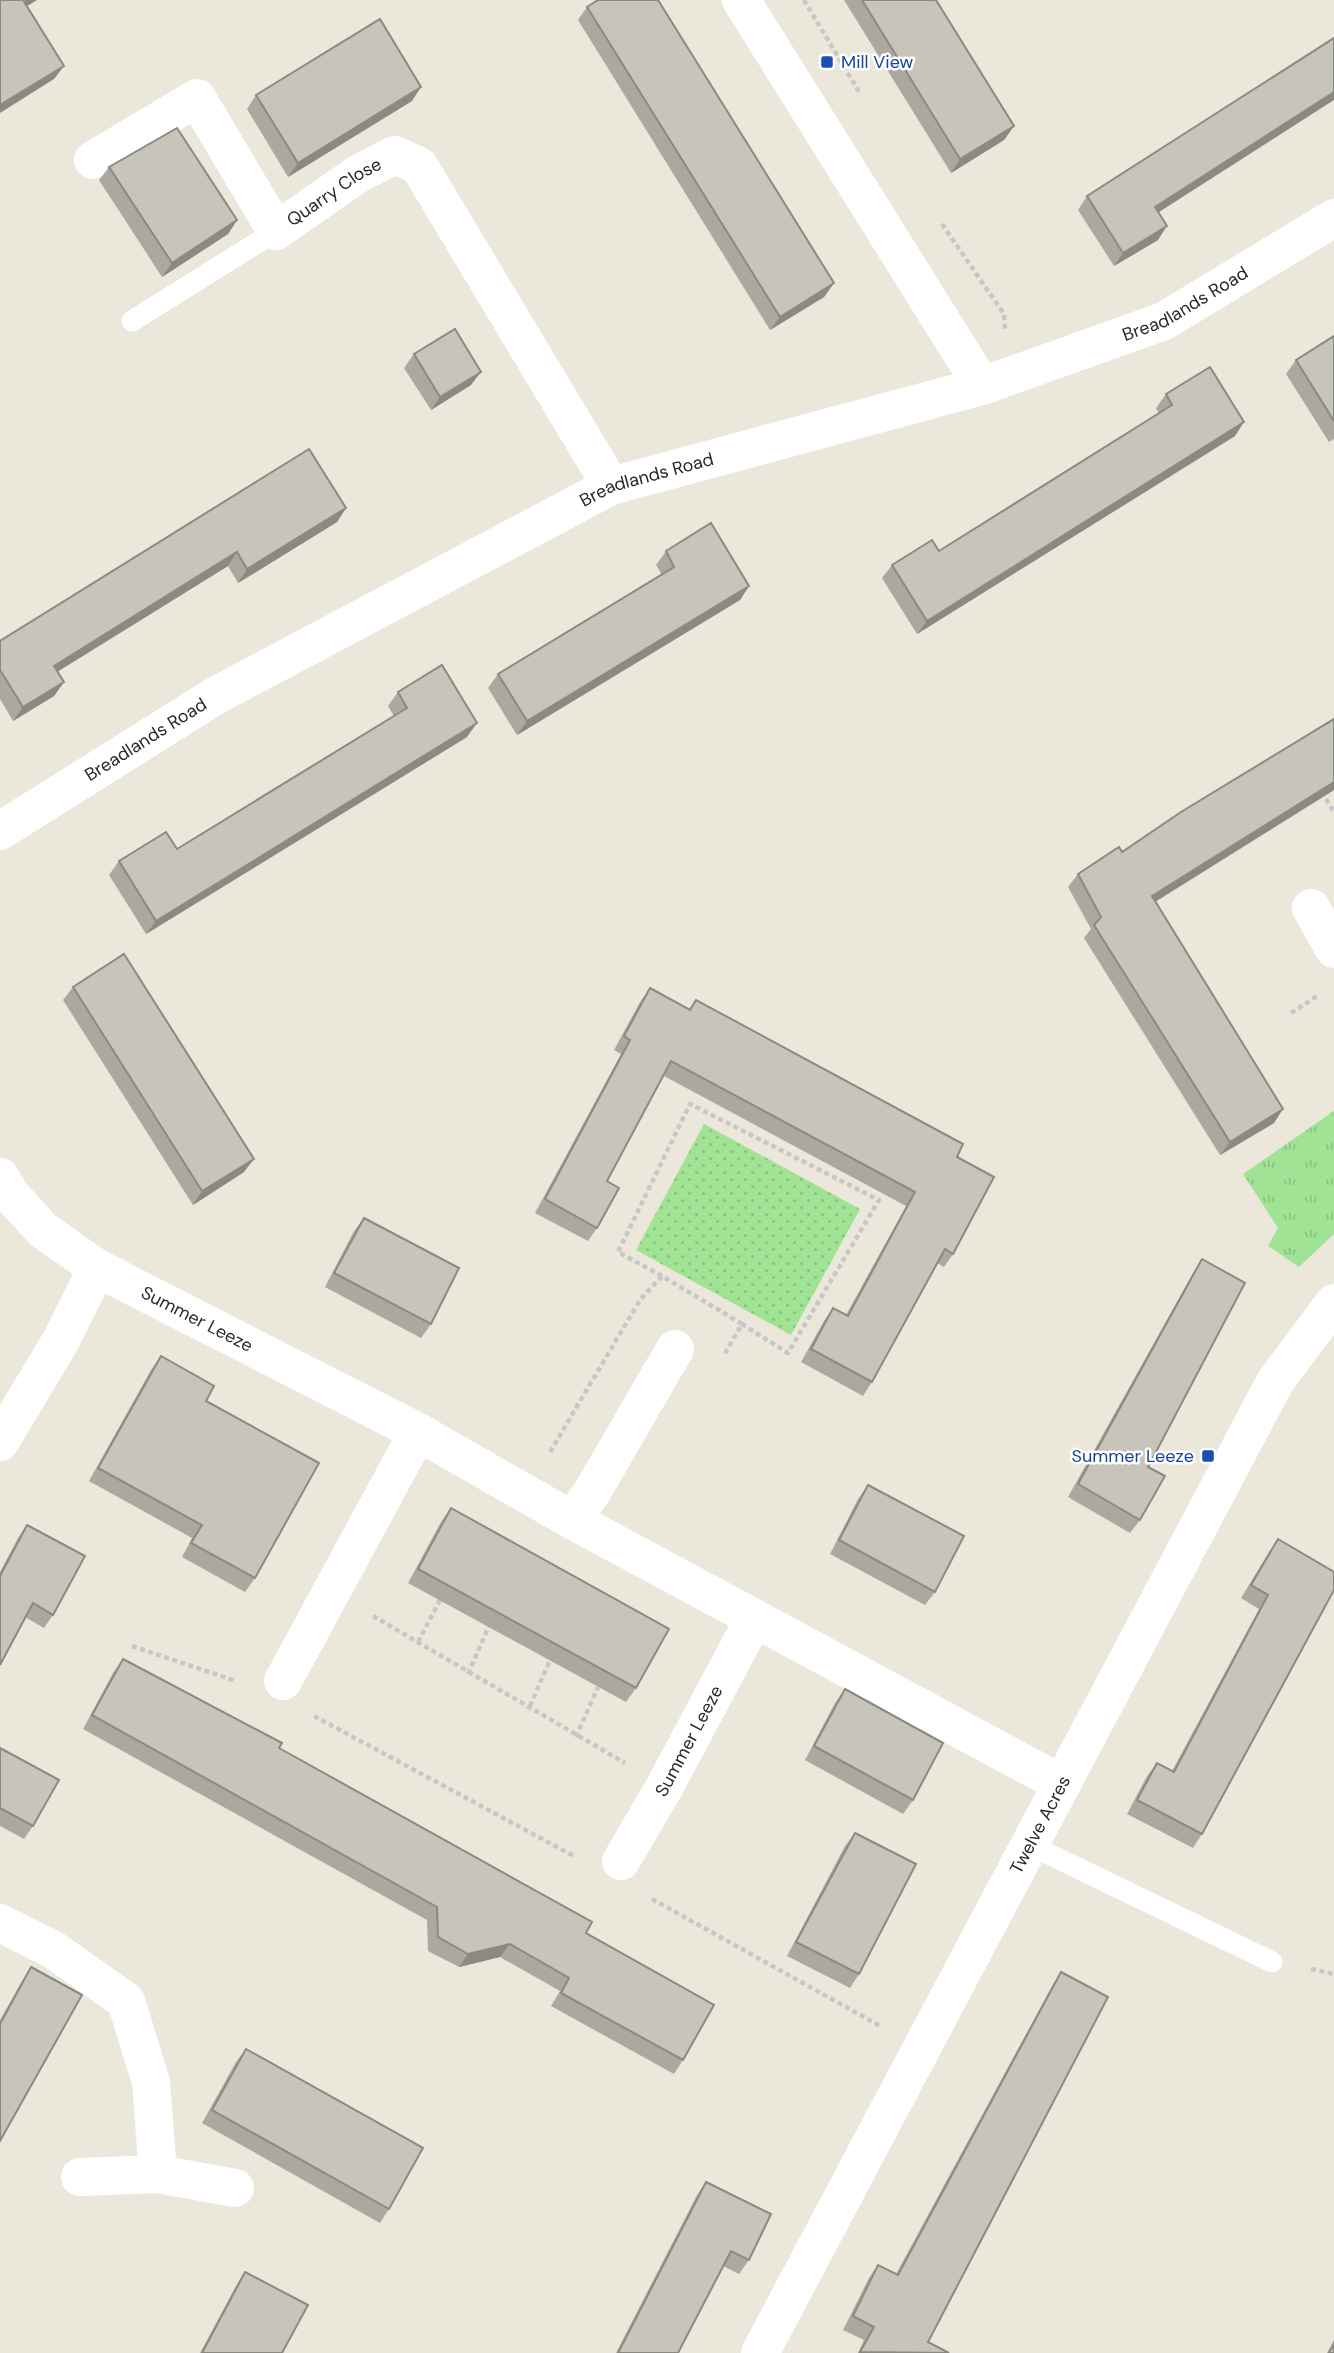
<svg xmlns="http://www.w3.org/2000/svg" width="1334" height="2353" viewBox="0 0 1334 2353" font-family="'DM Sans',sans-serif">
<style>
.grass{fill:url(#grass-dots)}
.park{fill:url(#park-tufts)}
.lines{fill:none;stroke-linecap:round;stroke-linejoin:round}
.path{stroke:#c7c7c7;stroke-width:4.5;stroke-dasharray:5 3.5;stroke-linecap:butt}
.service{stroke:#fff;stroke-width:21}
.minor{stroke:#fff;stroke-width:38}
.wall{fill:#aba99f}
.shaded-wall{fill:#8b8a82}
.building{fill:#c7c5b9;stroke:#8b8a82;stroke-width:2}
.transit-dot{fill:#1a4fb4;stroke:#fff;stroke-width:2.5}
.labels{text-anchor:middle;stroke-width:5;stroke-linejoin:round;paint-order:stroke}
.transit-label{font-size:18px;fill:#164399;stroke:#fff;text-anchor:start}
.street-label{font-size:18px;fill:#292929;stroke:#fff}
</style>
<defs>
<pattern id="grass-dots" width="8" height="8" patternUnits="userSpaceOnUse" patternTransform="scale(1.75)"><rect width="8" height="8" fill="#a0e395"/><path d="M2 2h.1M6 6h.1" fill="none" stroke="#8ac380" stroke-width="1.8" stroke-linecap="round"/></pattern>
<pattern id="park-tufts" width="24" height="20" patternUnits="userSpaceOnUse" patternTransform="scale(1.75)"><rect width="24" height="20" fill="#a0e395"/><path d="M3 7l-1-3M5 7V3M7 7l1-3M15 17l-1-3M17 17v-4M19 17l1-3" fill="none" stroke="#8ac380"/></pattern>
</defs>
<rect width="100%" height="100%" fill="#ebe7da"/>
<polygon class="grass" points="704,1124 860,1209 791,1335 636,1250"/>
<polygon class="park" points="1334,1111 1334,1234 1299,1267 1268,1246 1278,1228 1243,1174"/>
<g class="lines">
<g class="path">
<polyline points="804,0 861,95"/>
<polyline points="942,224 1004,314 1005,329"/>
<polyline points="1326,799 1334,812"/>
<polyline points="1291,1013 1319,995"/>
<polyline points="662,1276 618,1252 690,1104 879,1200 788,1353 742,1324"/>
<polyline points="550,1452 640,1300 662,1276 742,1324 724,1355"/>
<polyline points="373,1616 625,1763"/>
<polyline points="418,1642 440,1600"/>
<polyline points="132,1646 236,1681"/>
<polyline points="468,1674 489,1626"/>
<polyline points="530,1706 550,1660"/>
<polyline points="314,1716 574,1856"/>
<polyline points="576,1737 598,1687"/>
<polyline points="652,1899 880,2026"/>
<polyline points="1311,1969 1334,1974"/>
</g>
<g class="service">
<polyline points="132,321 276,231"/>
<polyline points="1030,1845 1272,1962"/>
</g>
<g class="minor">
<polyline points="741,0 982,386"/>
<path id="s1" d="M93,160L197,98L276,231L358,174L395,155L419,166L611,486"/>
<path id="s2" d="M0,831L215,696L611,486L982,386L1164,321L1334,218"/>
<polyline points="1311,908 1334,949"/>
<path id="s3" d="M0,1177L10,1194L43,1230L97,1268L418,1432L572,1520L1062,1784"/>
<polyline points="0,1442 60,1342 97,1268"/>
<polyline points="572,1520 592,1492 675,1349"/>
<polyline points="283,1681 418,1432"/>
<path id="s4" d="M621,1861L665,1786L754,1619"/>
<polyline points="0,1923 52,1949 126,2001 151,2082 158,2174"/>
<polyline points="80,2177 158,2174 235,2188"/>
<path id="s5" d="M760,2353L1275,1382L1334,1303"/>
</g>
</g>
<g class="wall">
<polygon points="844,0 936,0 1014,126 1004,140 951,173"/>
<polygon points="587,7 834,283 824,297 770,330 578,20"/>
<polygon points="256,95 412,101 288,177 247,109"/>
<polygon points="109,167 237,220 228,234 162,277 99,180"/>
<polygon points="1087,196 1158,212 1158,240 1114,266 1078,210"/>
<polygon points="1334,336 1334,439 1329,442 1286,374 1296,360"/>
<polygon points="414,354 471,385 431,410 404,368"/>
<polygon points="1166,394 1235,436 917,634 882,578 892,565 939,551 1159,414 1156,408"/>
<polygon points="346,508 337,522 238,583 228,566 57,672 64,682 54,696 13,721 0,699 0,641"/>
<polygon points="666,551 749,586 740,600 517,735 488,688 498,674 662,575 656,565"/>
<polygon points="398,692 467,737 146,934 109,875 119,861 177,849 394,716 388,706"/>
<polygon points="1334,719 1334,790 1155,902 1274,1123 1220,1155 1084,938 1091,929 1068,887 1078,874 1122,852"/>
<polygon points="73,987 244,1172 193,1205 63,1000"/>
<polygon points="650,988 689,1009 696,1000 957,1157 953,1254 944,1267 937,1263 872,1382 863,1396 801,1362 824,1321 833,1308 846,1315 906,1206 664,1076 607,1181 597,1228 588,1241 535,1213 621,1054 614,1050 640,1002"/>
<polygon points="364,1218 431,1324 421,1338 325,1287 354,1231"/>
<polygon points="1202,1259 1148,1467 1140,1520 1130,1533 1068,1497 1193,1273"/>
<polygon points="161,1356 206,1401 255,1578 245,1592 182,1557 192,1538 89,1481 151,1370"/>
<polygon points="868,1485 935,1592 925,1605 830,1554 858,1499"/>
<polygon points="451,1508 636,1688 626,1702 408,1583 441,1522"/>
<polygon points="27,1525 53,1615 44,1628 25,1617 0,1665 0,1572 18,1538"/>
<polygon points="1278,1539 1334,1572 1202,1834 1193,1848 1127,1814 1147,1776 1157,1763 1172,1771 1259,1609 1241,1598 1269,1552"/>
<polygon points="123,1659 279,1748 586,1933 683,2060 674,2074 551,2006 560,1991 500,1957 459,1967 428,1951 427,1920 83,1729 113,1673"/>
<polygon points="845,1689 913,1800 903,1814 805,1760 835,1703"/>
<polygon points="0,1748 33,1826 24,1839 0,1826"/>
<polygon points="855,1833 859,1974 850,1988 787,1956 845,1846"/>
<polygon points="31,1967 0,2141 0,2020 22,1981"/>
<polygon points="1061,1972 928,2342 949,2353 858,2353 864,2340 843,2330 869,2278 878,2265 896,2274 1052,1986"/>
<polygon points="246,2049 389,2209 380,2223 202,2123 236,2062"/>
<polygon points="706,2182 749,2260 739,2274 723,2266 678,2353 616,2353 697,2195"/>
<polygon points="245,2272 282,2353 200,2353 236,2286"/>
<polygon points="1334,2340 1334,2353 1327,2353"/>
</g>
<g class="shaded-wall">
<polygon points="25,0 37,0 16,13"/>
<polygon points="64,66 54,79 0,113 0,105"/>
<polygon points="421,87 412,101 288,177 298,163"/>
<polygon points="1334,92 1334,100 1145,221 1155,207"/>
<polygon points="1014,126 1004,140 951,173 960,159"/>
<polygon points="237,220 228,234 162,277 172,263"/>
<polygon points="1167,226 1158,240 1114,266 1123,253"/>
<polygon points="834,283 824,297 770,330 780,317"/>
<polygon points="481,372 471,385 431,410 440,397"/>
<polygon points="1244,422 1235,436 917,634 927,621"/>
<polygon points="346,508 337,522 238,583 247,569"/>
<polygon points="237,552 228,566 44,680 54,666"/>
<polygon points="749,586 740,600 517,735 527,721"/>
<polygon points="64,682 54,696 13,721 23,707"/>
<polygon points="477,723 467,737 146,934 156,921"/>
<polygon points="1334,782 1334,790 1142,910 1152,896"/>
<polygon points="1283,1109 1274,1123 1220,1155 1230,1142"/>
<polygon points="254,1159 244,1172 193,1205 202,1191"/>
<polygon points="510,1944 500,1957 459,1967 468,1954"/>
</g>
<g class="building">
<polygon points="0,0 23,0 64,66 0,105"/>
<polygon points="598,0 658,0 834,283 780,317 587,7"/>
<polygon points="862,0 936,0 1014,126 960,159"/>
<polygon points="380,19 421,87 298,163 256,95"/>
<polygon points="1334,38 1334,92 1155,207 1167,226 1123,253 1087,196"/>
<polygon points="177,128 237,220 172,263 109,167"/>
<polygon points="455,329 481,372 440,397 414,354"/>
<polygon points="1334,336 1334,421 1296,360"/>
<polygon points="1210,367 1244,422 927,621 892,565 932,540 939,551 1172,405 1166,394"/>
<polygon points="309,449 346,508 247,569 237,552 54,666 64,682 23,707 0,670 0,641"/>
<polygon points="711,523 749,586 527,721 498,674 674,567 666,551"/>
<polygon points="442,665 477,723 156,921 119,861 166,832 177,849 407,708 398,692"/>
<polygon points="1334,719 1334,782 1152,896 1283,1109 1230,1142 1094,925 1101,917 1078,874 1119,847 1122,852 1181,812"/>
<polygon points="124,954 254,1159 202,1191 73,987"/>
<polygon points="650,988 690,1010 696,1000 963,1144 957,1157 994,1177 953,1254 945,1249 872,1382 811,1349 833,1308 848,1316 915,1192 671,1061 607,1181 619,1188 597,1228 545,1199 630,1040 624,1036"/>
<polygon points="364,1218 459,1268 431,1324 334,1273"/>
<polygon points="1202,1259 1245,1283 1148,1467 1165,1476 1140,1520 1078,1484"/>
<polygon points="161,1356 214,1386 206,1401 319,1463 255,1578 191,1543 202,1525 98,1468"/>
<polygon points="868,1485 964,1536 935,1592 839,1540"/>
<polygon points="451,1508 669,1629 636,1688 418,1569"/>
<polygon points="27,1525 85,1556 53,1615 33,1603 0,1665 0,1576"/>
<polygon points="1278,1539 1334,1572 1334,1590 1202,1834 1137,1800 1157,1763 1174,1772 1268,1595 1251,1585"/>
<polygon points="123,1659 282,1743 279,1748 592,1922 586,1933 714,2005 683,2060 561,1993 569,1978 510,1944 468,1954 438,1937 437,1907 92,1715"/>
<polygon points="845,1689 943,1743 913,1800 814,1746"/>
<polygon points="0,1748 59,1780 33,1826 0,1808"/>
<polygon points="855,1833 916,1864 859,1974 796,1942"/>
<polygon points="31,1967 82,1995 0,2141 0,2024"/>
<polygon points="1061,1972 1108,1997 928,2342 949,2353 860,2352 874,2327 853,2316 878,2265 898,2275"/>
<polygon points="246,2049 423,2148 389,2209 212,2110"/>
<polygon points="706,2182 771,2214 749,2260 731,2251 678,2353 618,2353"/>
<polygon points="245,2272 308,2305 282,2353 202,2353"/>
<polygon points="1334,2344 1334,2353 1329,2353"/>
</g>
<g class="transit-dot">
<rect x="820" y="55" width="14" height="14" rx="3.5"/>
<rect x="1201" y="1449" width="14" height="14" rx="3.5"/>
</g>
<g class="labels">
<g class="transit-label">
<text x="841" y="68">Mill View</text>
<text x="1194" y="1462" text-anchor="end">Summer Leeze</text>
</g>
<g class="street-label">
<text dy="6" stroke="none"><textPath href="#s1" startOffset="346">Quarry Close</textPath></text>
<text dy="6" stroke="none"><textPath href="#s2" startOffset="1306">Breadlands Road</textPath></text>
<text dy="6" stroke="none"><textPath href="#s2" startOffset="738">Breadlands Road</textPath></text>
<text dy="6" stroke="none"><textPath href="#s2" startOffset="172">Breadlands Road</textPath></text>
<text dy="6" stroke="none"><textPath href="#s3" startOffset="247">Summer Leeze</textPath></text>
<text dy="6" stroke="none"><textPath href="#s4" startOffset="138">Summer Leeze</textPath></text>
<text dy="6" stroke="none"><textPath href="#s5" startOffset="598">Twelve Acres</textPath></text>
</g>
</g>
</svg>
